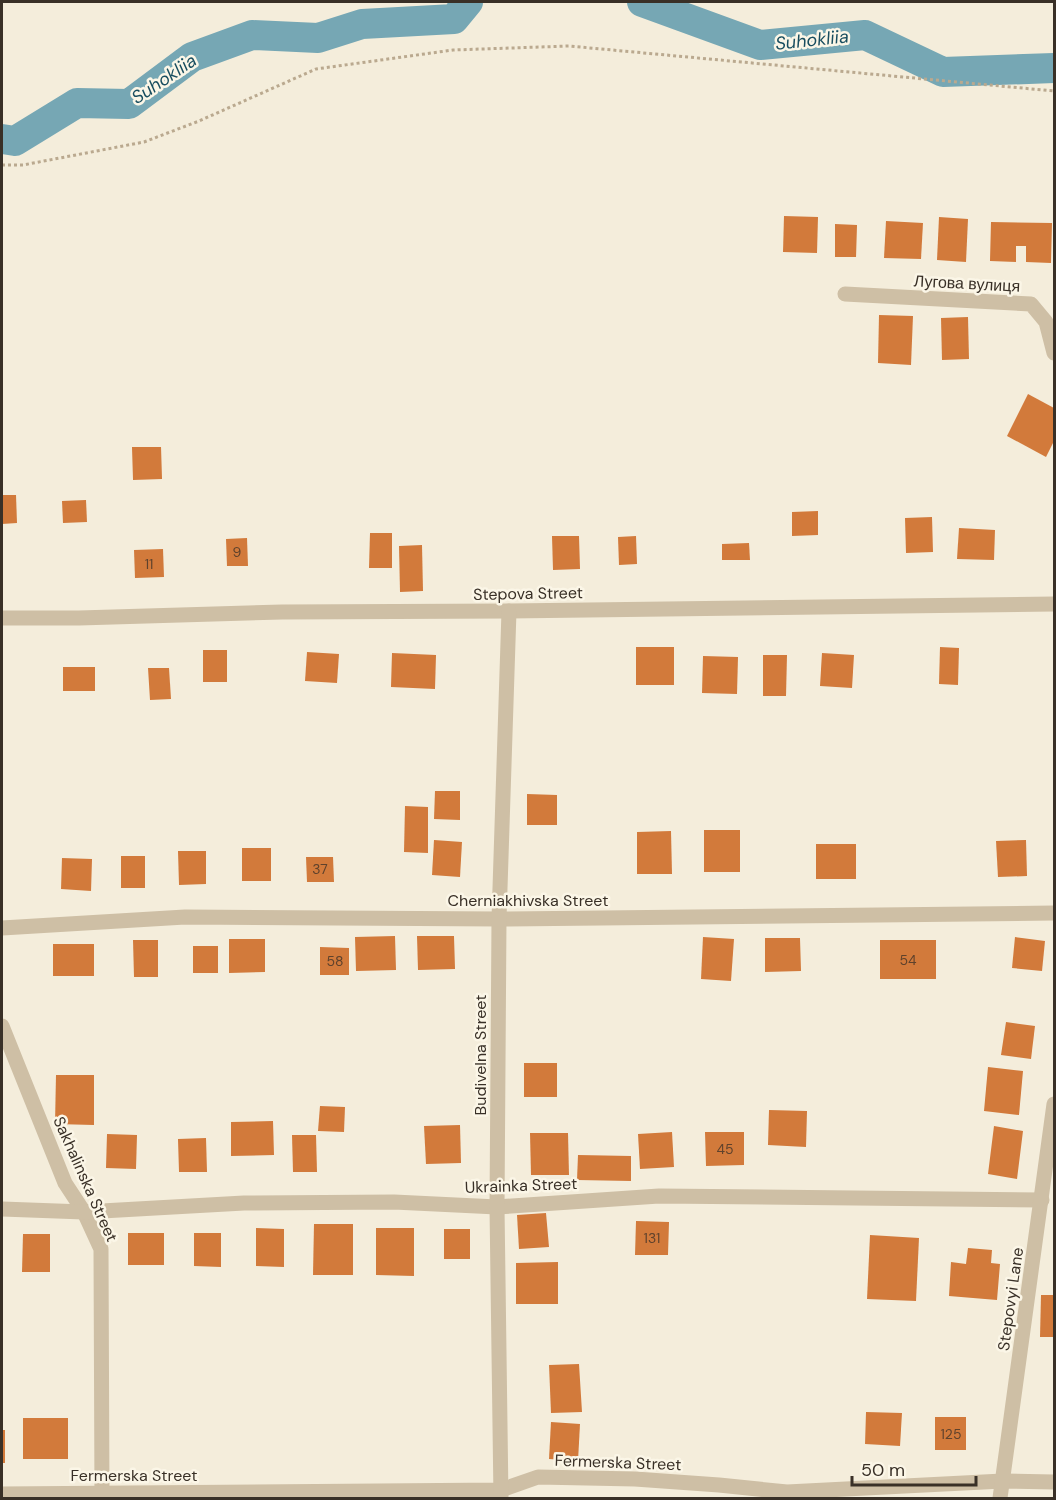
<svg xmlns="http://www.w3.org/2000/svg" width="1056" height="1500" viewBox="0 0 1056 1500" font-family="'DM Sans',sans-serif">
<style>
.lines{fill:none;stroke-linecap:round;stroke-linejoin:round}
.river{stroke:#76a7b4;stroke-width:30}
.building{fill:#d27a3b}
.path{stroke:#baa98f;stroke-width:3;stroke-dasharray:3 3;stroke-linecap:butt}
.street{stroke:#cebfa5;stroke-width:15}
.labels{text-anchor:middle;stroke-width:5;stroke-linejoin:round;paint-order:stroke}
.number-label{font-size:14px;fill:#5f422c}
.street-label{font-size:16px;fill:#393027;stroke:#fbf6e7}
.water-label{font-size:18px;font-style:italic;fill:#184d5f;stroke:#fbf6e7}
</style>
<rect width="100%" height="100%" fill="#f4eddb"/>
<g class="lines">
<g class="river">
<polyline points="642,2 760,45 865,35 943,72 1054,68"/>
<polyline points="2,139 15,141 77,103 129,104 192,57 252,35 318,38 362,24 454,19 468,2"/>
</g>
</g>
<g class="building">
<polygon points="784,216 818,217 817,253 783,252"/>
<polygon points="939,217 968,219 966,262 937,260"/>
<polygon points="886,221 923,223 921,259 884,258"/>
<polygon points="991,222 1052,223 1051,263 1026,262 1026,246 1016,246 1016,262 990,261"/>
<polygon points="835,224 857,225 856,257 835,257"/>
<polygon points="879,315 913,316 911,365 878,363"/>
<polygon points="968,317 969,359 942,360 941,318"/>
<polygon points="1028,394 1054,408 1054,441 1046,457 1007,436"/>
<polygon points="132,447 161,447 162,479 133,480"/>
<polygon points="2,495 16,495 17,523 2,524"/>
<polygon points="86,500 87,522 63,523 62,501"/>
<polygon points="818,511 818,535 792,536 792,512"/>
<polygon points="932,517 933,552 906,553 905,518"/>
<polygon points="959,528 995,530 994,560 957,559"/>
<polygon points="370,533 392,533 392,568 369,568"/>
<polygon points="552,536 579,536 580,569 553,570"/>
<polygon points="636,536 637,564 619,565 618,537"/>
<polygon points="247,538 248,566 227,566 226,539"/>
<polygon points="749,543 750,560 722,560 722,544"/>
<polygon points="422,545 423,591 400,592 399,546"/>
<polygon points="163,549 164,577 135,578 134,550"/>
<rect x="636" y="647" width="38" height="38"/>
<polygon points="940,647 959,648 958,685 939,684"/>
<rect x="203" y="650" width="24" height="32"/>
<polygon points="307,652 339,654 337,683 305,681"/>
<polygon points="392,653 436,655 435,689 391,687"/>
<polygon points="822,653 854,655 852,688 820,686"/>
<polygon points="763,655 787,655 786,696 763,696"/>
<polygon points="703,656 738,657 737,694 702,693"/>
<rect x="63" y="667" width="32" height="24"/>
<polygon points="148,668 169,668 171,699 150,700"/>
<polygon points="435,791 460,791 460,820 434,819"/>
<polygon points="527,794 557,795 557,825 527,825"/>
<polygon points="405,806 428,807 428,853 404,852"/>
<rect x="704" y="830" width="36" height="42"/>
<polygon points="671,831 672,874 637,874 637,832"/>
<polygon points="434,840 462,842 460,877 432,875"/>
<polygon points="1026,840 1027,876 998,877 996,841"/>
<rect x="816" y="844" width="40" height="35"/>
<rect x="242" y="848" width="29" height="33"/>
<polygon points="178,851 206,851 206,884 179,885"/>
<rect x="121" y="856" width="24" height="32"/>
<polygon points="306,857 333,857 334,882 307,882"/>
<polygon points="62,858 92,859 91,891 61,889"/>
<polygon points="395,936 396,970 356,971 355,937"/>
<polygon points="417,936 454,936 455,969 418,970"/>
<polygon points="703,937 734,939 731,981 701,979"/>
<polygon points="1015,937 1045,941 1042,971 1012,968"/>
<polygon points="765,938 800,938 801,971 765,972"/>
<polygon points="229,939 265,939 265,972 229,973"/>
<polygon points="133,940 158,940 158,977 134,977"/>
<rect x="880" y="940" width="56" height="39"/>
<rect x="53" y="944" width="41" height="32"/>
<rect x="193" y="946" width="25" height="27"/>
<polygon points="320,947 349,948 349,975 320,975"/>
<polygon points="1006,1022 1035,1026 1031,1059 1001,1055"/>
<rect x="524" y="1063" width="33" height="34"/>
<polygon points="988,1067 1023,1071 1019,1115 984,1111"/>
<polygon points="56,1075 94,1075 94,1125 55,1124"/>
<polygon points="320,1106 345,1107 344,1132 318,1131"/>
<polygon points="769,1110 807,1111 806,1147 768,1145"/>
<polygon points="273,1121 274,1155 231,1156 231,1122"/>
<polygon points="460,1125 461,1163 426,1164 424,1126"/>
<polygon points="994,1126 1023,1131 1017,1179 988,1174"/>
<polygon points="672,1132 674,1167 640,1169 638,1134"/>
<polygon points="705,1132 744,1132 744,1165 706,1166"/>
<polygon points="530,1133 568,1133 569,1175 531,1175"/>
<polygon points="107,1134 137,1135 136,1169 106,1168"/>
<polygon points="292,1135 316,1135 317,1172 293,1172"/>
<polygon points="206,1138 207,1172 179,1172 178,1139"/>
<polygon points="578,1155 631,1156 631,1181 577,1180"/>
<polygon points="546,1213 549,1247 519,1249 517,1215"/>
<polygon points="636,1221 669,1222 668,1255 635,1255"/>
<polygon points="314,1224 353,1224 353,1275 313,1275"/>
<polygon points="256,1228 284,1229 284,1267 256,1266"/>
<polygon points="376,1228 414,1228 414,1276 376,1275"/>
<rect x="444" y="1229" width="26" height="30"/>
<rect x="128" y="1233" width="36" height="32"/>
<polygon points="194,1233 221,1233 221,1267 194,1266"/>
<polygon points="23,1234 50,1234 50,1272 22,1272"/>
<polygon points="870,1235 919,1238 916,1301 867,1299"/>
<polygon points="968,1248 992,1250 991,1263 1000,1264 997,1300 949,1296 951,1262 966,1264"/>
<polygon points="558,1262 558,1304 516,1304 516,1263"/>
<polygon points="1041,1295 1054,1295 1054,1337 1040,1337"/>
<polygon points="579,1364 582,1412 551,1413 549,1365"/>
<polygon points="866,1412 902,1413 900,1446 865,1444"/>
<rect x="935" y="1417" width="31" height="33"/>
<rect x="23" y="1418" width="45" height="41"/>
<polygon points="551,1422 580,1424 578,1461 549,1459"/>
<rect x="2" y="1430" width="3" height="33"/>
</g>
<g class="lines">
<polyline class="path" points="2,165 23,165 144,142 199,121 316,69 453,50 569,46 1054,91"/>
<g class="street">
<polyline points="845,294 1031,304 1046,322 1054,353"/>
<polyline points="2,618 79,618 282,612 509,611 1054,604"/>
<polyline points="2,928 185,917 499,919 1054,913"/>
<polyline points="2,1026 65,1183 84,1212 101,1249 102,1498"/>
<polyline points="2,1209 84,1212 244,1203 394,1202 497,1207 659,1196 1042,1200"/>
<polyline points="2,1494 501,1490 538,1477 635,1479 719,1485 787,1492 1003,1481 1054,1482"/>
<polyline points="501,1498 497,1207 499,919 509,611"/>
<polyline points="1000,1498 1054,1104"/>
</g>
</g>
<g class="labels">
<g class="number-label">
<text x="237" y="557">9</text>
<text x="149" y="569">11</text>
<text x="320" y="874">37</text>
<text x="908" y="965">54</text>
<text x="335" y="966">58</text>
<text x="725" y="1154">45</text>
<text x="652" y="1243">131</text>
<text x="951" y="1439">125</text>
</g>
<g class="street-label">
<text transform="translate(967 283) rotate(3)" y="6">Лугова вулиця</text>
<text transform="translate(528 593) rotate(-1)" y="6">Stepova Street</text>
<text x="528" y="906">Cherniakhivska Street</text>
<text transform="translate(480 1055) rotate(-90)" y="6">Budivelna Street</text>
<text transform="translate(86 1179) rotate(66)" y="6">Sakhalinska Street</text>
<text transform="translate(521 1185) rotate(-2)" y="6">Ukrainka Street</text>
<text transform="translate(1010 1299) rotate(-82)" y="6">Stepovyi Lane</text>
<text transform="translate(618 1462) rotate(2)" y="6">Fermerska Street</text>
<text x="134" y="1481">Fermerska Street</text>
</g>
<g class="water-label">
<text transform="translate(812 40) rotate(-6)" y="6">Suhokliia</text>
<text transform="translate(164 79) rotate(-34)" y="6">Suhokliia</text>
</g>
</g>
<rect width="1056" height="1500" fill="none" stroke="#393027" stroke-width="6"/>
<path d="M852 1476v9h124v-9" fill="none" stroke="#393027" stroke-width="3"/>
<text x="861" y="1476" font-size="18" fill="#393027" stroke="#fbf6e7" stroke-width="4.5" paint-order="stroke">50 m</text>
</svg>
